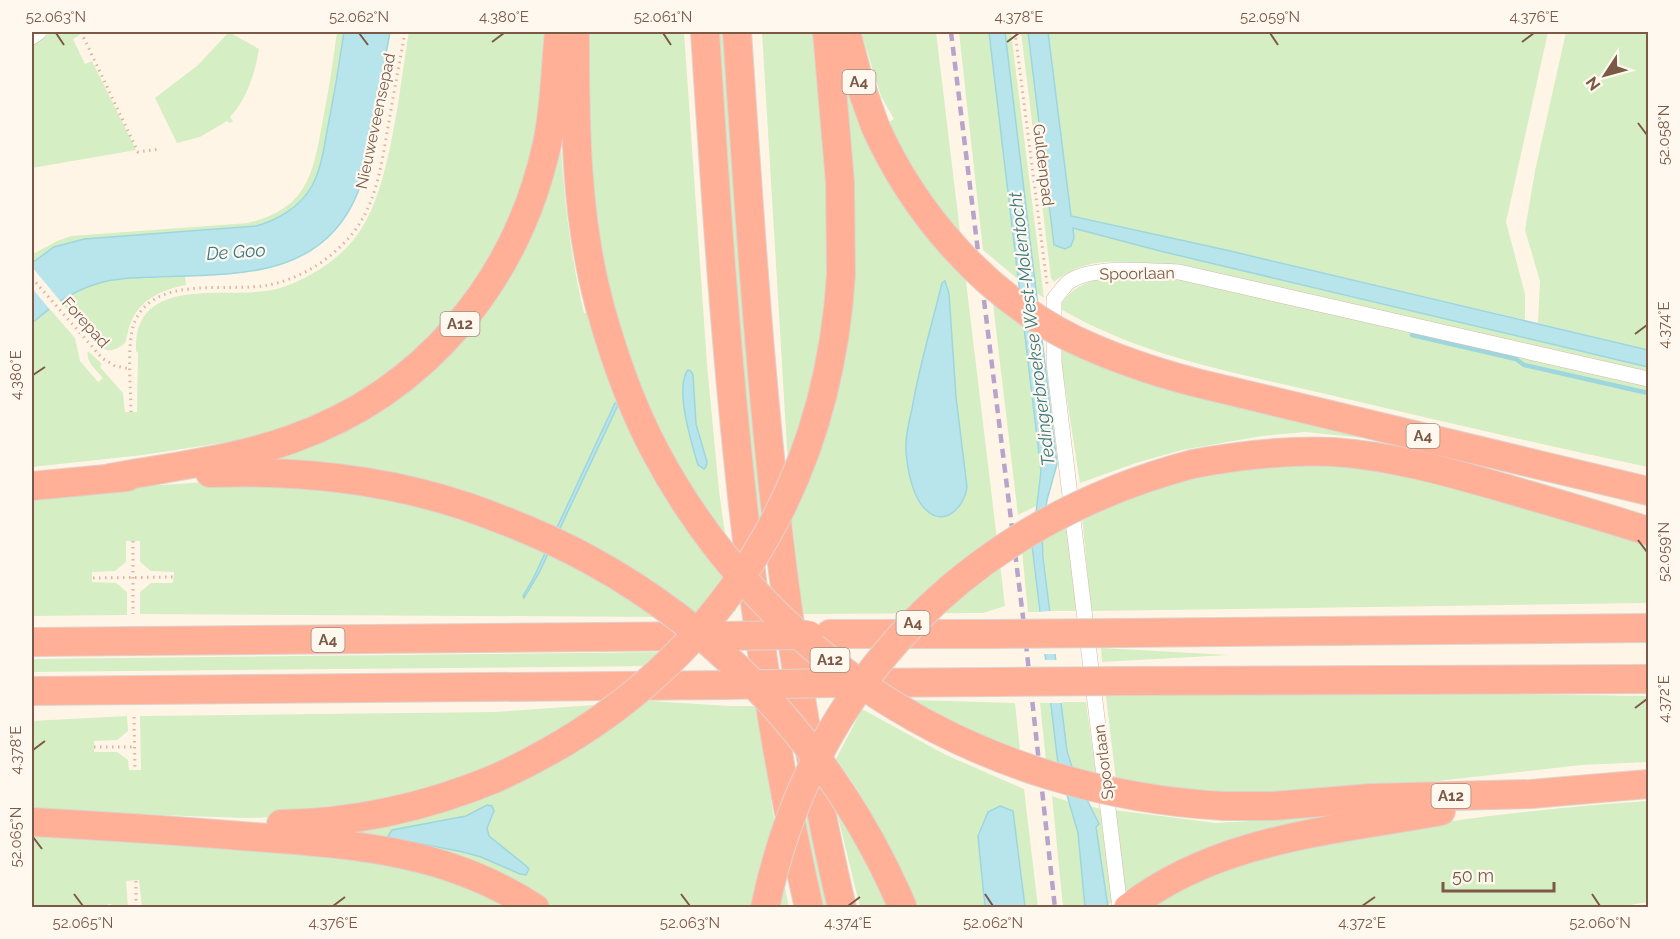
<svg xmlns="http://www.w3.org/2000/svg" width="1680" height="939" viewBox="0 0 1680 939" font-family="Raleway,sans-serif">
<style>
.green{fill:#d6eec3;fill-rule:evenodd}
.water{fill:#b8e5eb;stroke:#9dd6de;stroke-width:1.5}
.pier{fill:#fff5e7}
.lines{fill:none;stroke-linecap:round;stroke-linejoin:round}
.stream{stroke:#9dd6de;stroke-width:4.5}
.minor-casing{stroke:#d3bbaa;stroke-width:16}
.motorway-casing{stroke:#ddd4cf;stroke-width:30}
.path{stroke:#ddb49d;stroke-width:3;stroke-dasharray:1.5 4.5;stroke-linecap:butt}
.minor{stroke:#fff;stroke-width:15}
.motorway{stroke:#ffb097;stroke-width:28}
.rail{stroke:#b7a3cb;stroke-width:4.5;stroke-dasharray:9 6;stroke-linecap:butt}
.motorway-bridge-casing{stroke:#ddd4cf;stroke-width:30;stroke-linecap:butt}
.motorway-bridge{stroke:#ffb097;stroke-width:28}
.ticks{fill:none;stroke:#7c5947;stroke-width:2}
.labels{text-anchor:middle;stroke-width:4.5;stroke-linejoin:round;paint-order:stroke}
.shield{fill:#fff8ef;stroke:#a38979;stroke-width:1.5}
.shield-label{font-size:15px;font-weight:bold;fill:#7c5947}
.street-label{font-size:16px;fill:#7c5947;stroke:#fff8ef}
.water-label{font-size:18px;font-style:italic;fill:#397882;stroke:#fff8ef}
.neatline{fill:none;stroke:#7c5947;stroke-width:2}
.ticks-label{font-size:15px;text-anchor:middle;fill:#7c5947}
</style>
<rect width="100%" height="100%" fill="#fff5e7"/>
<g class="green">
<polygon points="51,32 78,32 80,35 73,39 85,64 92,61 136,150 32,168 32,46"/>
<path d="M229,32L259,49C255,73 247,99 230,117L233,121L230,123L227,121L200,137L177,143L155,98L198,65Z"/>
<path d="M337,32H344C339,67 333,102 326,137C323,154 320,171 312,186C300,207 278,220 256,226L84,239L54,247L32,263V249L35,253L57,241L71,236L248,223C309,208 313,173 323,119C329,90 333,61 337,32Z"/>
<path d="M409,32H546L539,122L521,193L481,278L422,347L354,396L290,426L248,439L143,455L32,467V323L49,308L75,338L80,361L98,382L103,378C96,370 85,361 88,351L102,364L100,367L123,393L125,412H137L138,353L136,351C136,342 136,332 140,324C160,277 240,301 280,288C308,279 337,261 355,238C391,194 399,88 409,32Z"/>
<path d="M586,32H684L707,364L719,491L736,611L661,617L140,614V592L151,583H173L174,572L151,571L140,562V541H126V562L115,571L92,572V582L116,583L127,592V615L32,616V500L130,487L238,480L224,463L270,451L468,323L559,108C562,178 568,246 584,313L613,305L609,296L593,204Z"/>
<polygon points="716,32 731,32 768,517 756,537"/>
<path d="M762,32H821L843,71L867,135L894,119L881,96L861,32H936L1005,606L983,613L803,614L791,514ZM945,281L949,294L956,397L967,487C965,504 954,519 936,515L907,434L914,395L942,284Z"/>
<polygon points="959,32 989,32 1019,280 983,250"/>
<polygon points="1005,32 1011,32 1044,298 1037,293"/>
<path d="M1021,32H1028L1054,245L1074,238L1073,228L1160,251L1627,360L1648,367V374L1158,264C1118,262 1088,255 1054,282L1051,278Z"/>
<polygon points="1048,32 1548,32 1506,222 1525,294 1525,320 1226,250 1071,216"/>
<polygon points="1566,32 1648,32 1648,350 1538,323 1540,281 1525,230 1535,171"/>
<path d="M185,276L186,285C164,289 141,299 132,320C128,327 128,335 125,343C118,349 109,354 101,347L59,300L94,284L130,278Z"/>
<path d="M1121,276L1189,278L1648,385V467C1542,445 1436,420 1330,395C1237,373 1142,357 1059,308C1074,282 1093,280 1121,276Z"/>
<polygon points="993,304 1025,328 1041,471 1036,506 1018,515"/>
<polygon points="1059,348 1374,439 1305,432 1262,436 1182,450 1136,463 1080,483"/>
<path d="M1348,465L1424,477L1648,538V603L1091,611L1082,516C1132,497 1184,478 1237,470C1274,465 1311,466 1348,465Z"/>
<polygon points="1071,524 1078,611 1050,611 1042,540"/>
<polygon points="1032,545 1039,612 1028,612 1022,551"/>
<polygon points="1101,648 1229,655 1102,662"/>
<polygon points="669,652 653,666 32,672 32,659"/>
<polygon points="1105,688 1648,696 1648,762 1582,765 1401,785 1254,794 1204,792 1116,780"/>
<polygon points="913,700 1015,703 1020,751 980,736"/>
<polygon points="652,701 729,706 757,706 783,878 789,907 549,907 367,841 317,816 243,818 130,814 32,808 32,721 127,716 128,731 117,740 94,741 94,752 117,752 128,760 129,770 141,770 140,716 494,712"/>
<polygon points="1060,702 1086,702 1096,775 1073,769 1065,741"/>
<polygon points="1040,703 1051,703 1058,764 1046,761"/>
<path d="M862,709L946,755L1024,789L1038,907H1025L1013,811L983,899L985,907H917C894,855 870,804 836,759Z"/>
<polygon points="1052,796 1070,802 1078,833 1085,907 1063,907"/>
<polygon points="833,797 893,907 860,907"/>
<path d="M1648,801V902L1612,908H1152C1169,895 1190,887 1209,878C1274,851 1343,838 1412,827C1491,815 1570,806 1648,801Z"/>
<polygon points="813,802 835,907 821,907 802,827"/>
<polygon points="1089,806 1101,809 1113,901 1108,905 1096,827 1099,824"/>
<path d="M1114,810L1216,823L1302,818L1334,813L1335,815C1259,828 1189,848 1125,892Z"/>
<polygon points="32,836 319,854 432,873 511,907 142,907 139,880 126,881 128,907 114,907 114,905 108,904 108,908 32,907"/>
</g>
<g class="water">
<path d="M344,32H390C384,66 377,100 371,134C367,153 365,174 358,192C323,280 235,274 156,277C135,278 112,278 93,285C69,293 51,307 32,323V263L54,247L84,239L256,226C278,220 300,207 312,186C320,171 323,154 326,137C333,102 339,67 344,32Z"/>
<polygon points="989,32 1005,32 1057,464 1047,500 1042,535 1043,557 1067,751 1074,773 1099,824 1096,827 1108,907 1085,907 1078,833 1058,764 1032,545 1041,471"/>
<polygon points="1028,32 1048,32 1071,216 1226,250 1648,350 1648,367 1160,251 1073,228 1074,238 1071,246 1065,249 1054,245"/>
<path d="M945,281L949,294L956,397L967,487C965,506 945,528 926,510C912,497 907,468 906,450C905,436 909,422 912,409C919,366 932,325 942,283Z"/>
<path d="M688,370L691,371L693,375L696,424L707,462L706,467L704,469L698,465C692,445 674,387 688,370Z"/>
<polygon points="615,403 618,405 539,573 524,598 523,596 533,579"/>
<polygon points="487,805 492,806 494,811 487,828 489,836 525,865 529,869 526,875 520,874 481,857 463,852 392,838 388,836 392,830 466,816"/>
<polygon points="1000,806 1013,811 1025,907 985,907 978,836 988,812"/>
</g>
<g class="pier">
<polygon points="32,267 61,302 51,311 32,288"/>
<polygon points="1053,611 1058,654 1041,654 1036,612"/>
<polygon points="1042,660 1058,660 1063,703 1048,703"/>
</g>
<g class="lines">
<polyline class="stream" points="1412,335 1516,359 1524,365 1648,393"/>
<defs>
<g id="minor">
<polyline points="32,37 39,32"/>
<path d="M1120,908L1054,363V299C1059,294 1064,285 1070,281C1095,265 1150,271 1179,272L1648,379"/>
</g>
<g id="motorway">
<path d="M705,32C724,327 743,618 809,908"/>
<path d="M737,32C757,325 774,620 842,908"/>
<polyline points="827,32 840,182 841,274"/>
<polyline points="846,32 859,81 875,126"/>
<path d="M575,37C575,128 576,219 600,307"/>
<polyline points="1197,383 1648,491"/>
<path d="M1193,464C1240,455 1286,450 1334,452C1392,456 1448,472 1504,488C1552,502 1601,516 1648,531"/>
<path d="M210,473C295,470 383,479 465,506"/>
<path d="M110,478C170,467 234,460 292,439C425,392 517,281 547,144C555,107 555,69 559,32"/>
<polyline points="32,486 127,477"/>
<polyline points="1122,633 1648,628"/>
<polyline points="830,634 990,634"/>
<polyline points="32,642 713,636"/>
<polyline points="1128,681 1648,679"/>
<polyline points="848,683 996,682"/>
<polyline points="32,691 726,685"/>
<polyline points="1224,806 1273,806 1371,798 1531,794 1648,784"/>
<path d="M32,822C106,826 180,831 255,837C357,845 446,850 535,908"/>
<path d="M281,824C355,823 426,807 494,779"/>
<path d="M1128,908C1218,838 1333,831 1441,811"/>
</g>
</defs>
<use href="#minor" class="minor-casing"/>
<use href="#motorway" class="motorway-casing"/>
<g class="path">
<polyline points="81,32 138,152 160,149"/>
<polyline points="1015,32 1047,284"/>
<polyline points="32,278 102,358 115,366 131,369"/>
<path d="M131,412C131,389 126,341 135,321C156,274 229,293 269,285C302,278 332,259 353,233C378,201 382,160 389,121C394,91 400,61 405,32"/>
<polyline points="133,541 133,614"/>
<polyline points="93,578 173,577"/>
<polyline points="134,717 135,771"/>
<polyline points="94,747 134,747"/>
<polyline points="136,881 136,908"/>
</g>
<use href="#minor" class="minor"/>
<use href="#motorway" class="motorway"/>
<polyline class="rail" points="951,32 1023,617 1055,908"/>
<defs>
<g id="motorway-bridge">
<path d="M875,126C915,215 985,295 1073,339C1113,358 1154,372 1197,383"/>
<path d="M600,307C614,357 631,406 655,451C769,666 984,793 1224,806"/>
<path d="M465,506C508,521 550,538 590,560C731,637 840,761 903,908"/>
<polyline points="990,634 1122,633"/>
<polyline points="719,636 809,635"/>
<polyline points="996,682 1128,681"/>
<polyline points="726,685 837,683"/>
<path d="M494,779C704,685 827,502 841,274"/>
<path d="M765,908C811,682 972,522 1193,464"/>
</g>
</defs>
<use href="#motorway-bridge" class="motorway-bridge-casing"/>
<use href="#motorway-bridge" class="motorway-bridge"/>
</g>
<path class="ticks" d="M56,33L64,45M359,33L368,45M663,33L671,45M1270,33L1278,45M492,42L504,33M1007,42L1019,33M1522,42L1534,33M1638,123L1647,135M1635,334L1647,325M33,375L45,367M1638,540L1647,552M1635,708L1647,699M33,750L45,741M33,837L42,849M74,894L83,906M681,894L690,906M985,894L993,906M1592,894L1600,906M333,906L345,897M848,906L860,897M1362,906L1375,897"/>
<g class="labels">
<g class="shield">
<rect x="842.5" y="70" width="33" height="24" rx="4.5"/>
<rect x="440.5" y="312" width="39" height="24" rx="4.5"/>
<rect x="1406.5" y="424" width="33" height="24" rx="4.5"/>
<rect x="896.5" y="611" width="33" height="24" rx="4.5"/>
<rect x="311.5" y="628" width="33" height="24" rx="4.5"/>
<rect x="810.5" y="648" width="39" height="24" rx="4.5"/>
<rect x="1431.5" y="784" width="39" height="24" rx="4.5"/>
</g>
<g class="shield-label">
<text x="859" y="87">A4</text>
<text x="460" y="329">A12</text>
<text x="1423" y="441">A4</text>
<text x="913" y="628">A4</text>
<text x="328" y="645">A4</text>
<text x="830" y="665">A12</text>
<text x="1451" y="801">A12</text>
</g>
<g class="street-label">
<text transform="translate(375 121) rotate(-78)" y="6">Nieuweveensepad</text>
<text transform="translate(1044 165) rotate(83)" y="6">Guldenpad</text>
<text transform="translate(1137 273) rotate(-1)" y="6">Spoorlaan</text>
<text transform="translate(86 322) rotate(48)" y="6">Forepad</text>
<text transform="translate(1103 762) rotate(-97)" y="6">Spoorlaan</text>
</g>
<g class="water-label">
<text transform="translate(236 252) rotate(-4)" y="6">De Goo</text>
<text transform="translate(1032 329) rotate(-97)" y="6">Tedingerbroekse West-Molentocht</text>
</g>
</g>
<rect width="1680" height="939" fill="none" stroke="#fff8ef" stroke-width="66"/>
<g transform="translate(1605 75) rotate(234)" stroke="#fff8ef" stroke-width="4.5" paint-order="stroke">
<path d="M0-4.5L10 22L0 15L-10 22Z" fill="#7c5947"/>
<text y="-9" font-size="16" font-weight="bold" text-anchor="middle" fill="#7c5947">N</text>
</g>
<path d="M1443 882v9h111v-9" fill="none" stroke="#7c5947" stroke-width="3"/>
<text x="1452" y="882" font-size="18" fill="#7c5947" stroke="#fff8ef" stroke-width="4.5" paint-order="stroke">50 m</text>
<rect x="33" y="33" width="1614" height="873" class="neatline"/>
<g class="ticks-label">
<text x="56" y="22">52.063°N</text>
<text x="359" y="22">52.062°N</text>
<text x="504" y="22">4.380°E</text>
<text x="663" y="22">52.061°N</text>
<text x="1019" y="22">4.378°E</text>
<text x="1270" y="22">52.059°N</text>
<text x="1534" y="22">4.376°E</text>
<text transform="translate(1664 135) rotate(-90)" y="5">52.058°N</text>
<text transform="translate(1664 325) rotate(-90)" y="5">4.374°E</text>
<text transform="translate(16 375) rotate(-90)" y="5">4.380°E</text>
<text transform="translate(1664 552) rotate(-90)" y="5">52.059°N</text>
<text transform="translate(1664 699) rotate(-90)" y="5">4.372°E</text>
<text transform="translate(16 750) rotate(-90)" y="5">4.378°E</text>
<text transform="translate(16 837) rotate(-90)" y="5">52.065°N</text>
<text x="83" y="928">52.065°N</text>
<text x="333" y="928">4.376°E</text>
<text x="690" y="928">52.063°N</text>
<text x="848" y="928">4.374°E</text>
<text x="993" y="928">52.062°N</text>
<text x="1362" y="928">4.372°E</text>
<text x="1600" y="928">52.060°N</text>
</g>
</svg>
